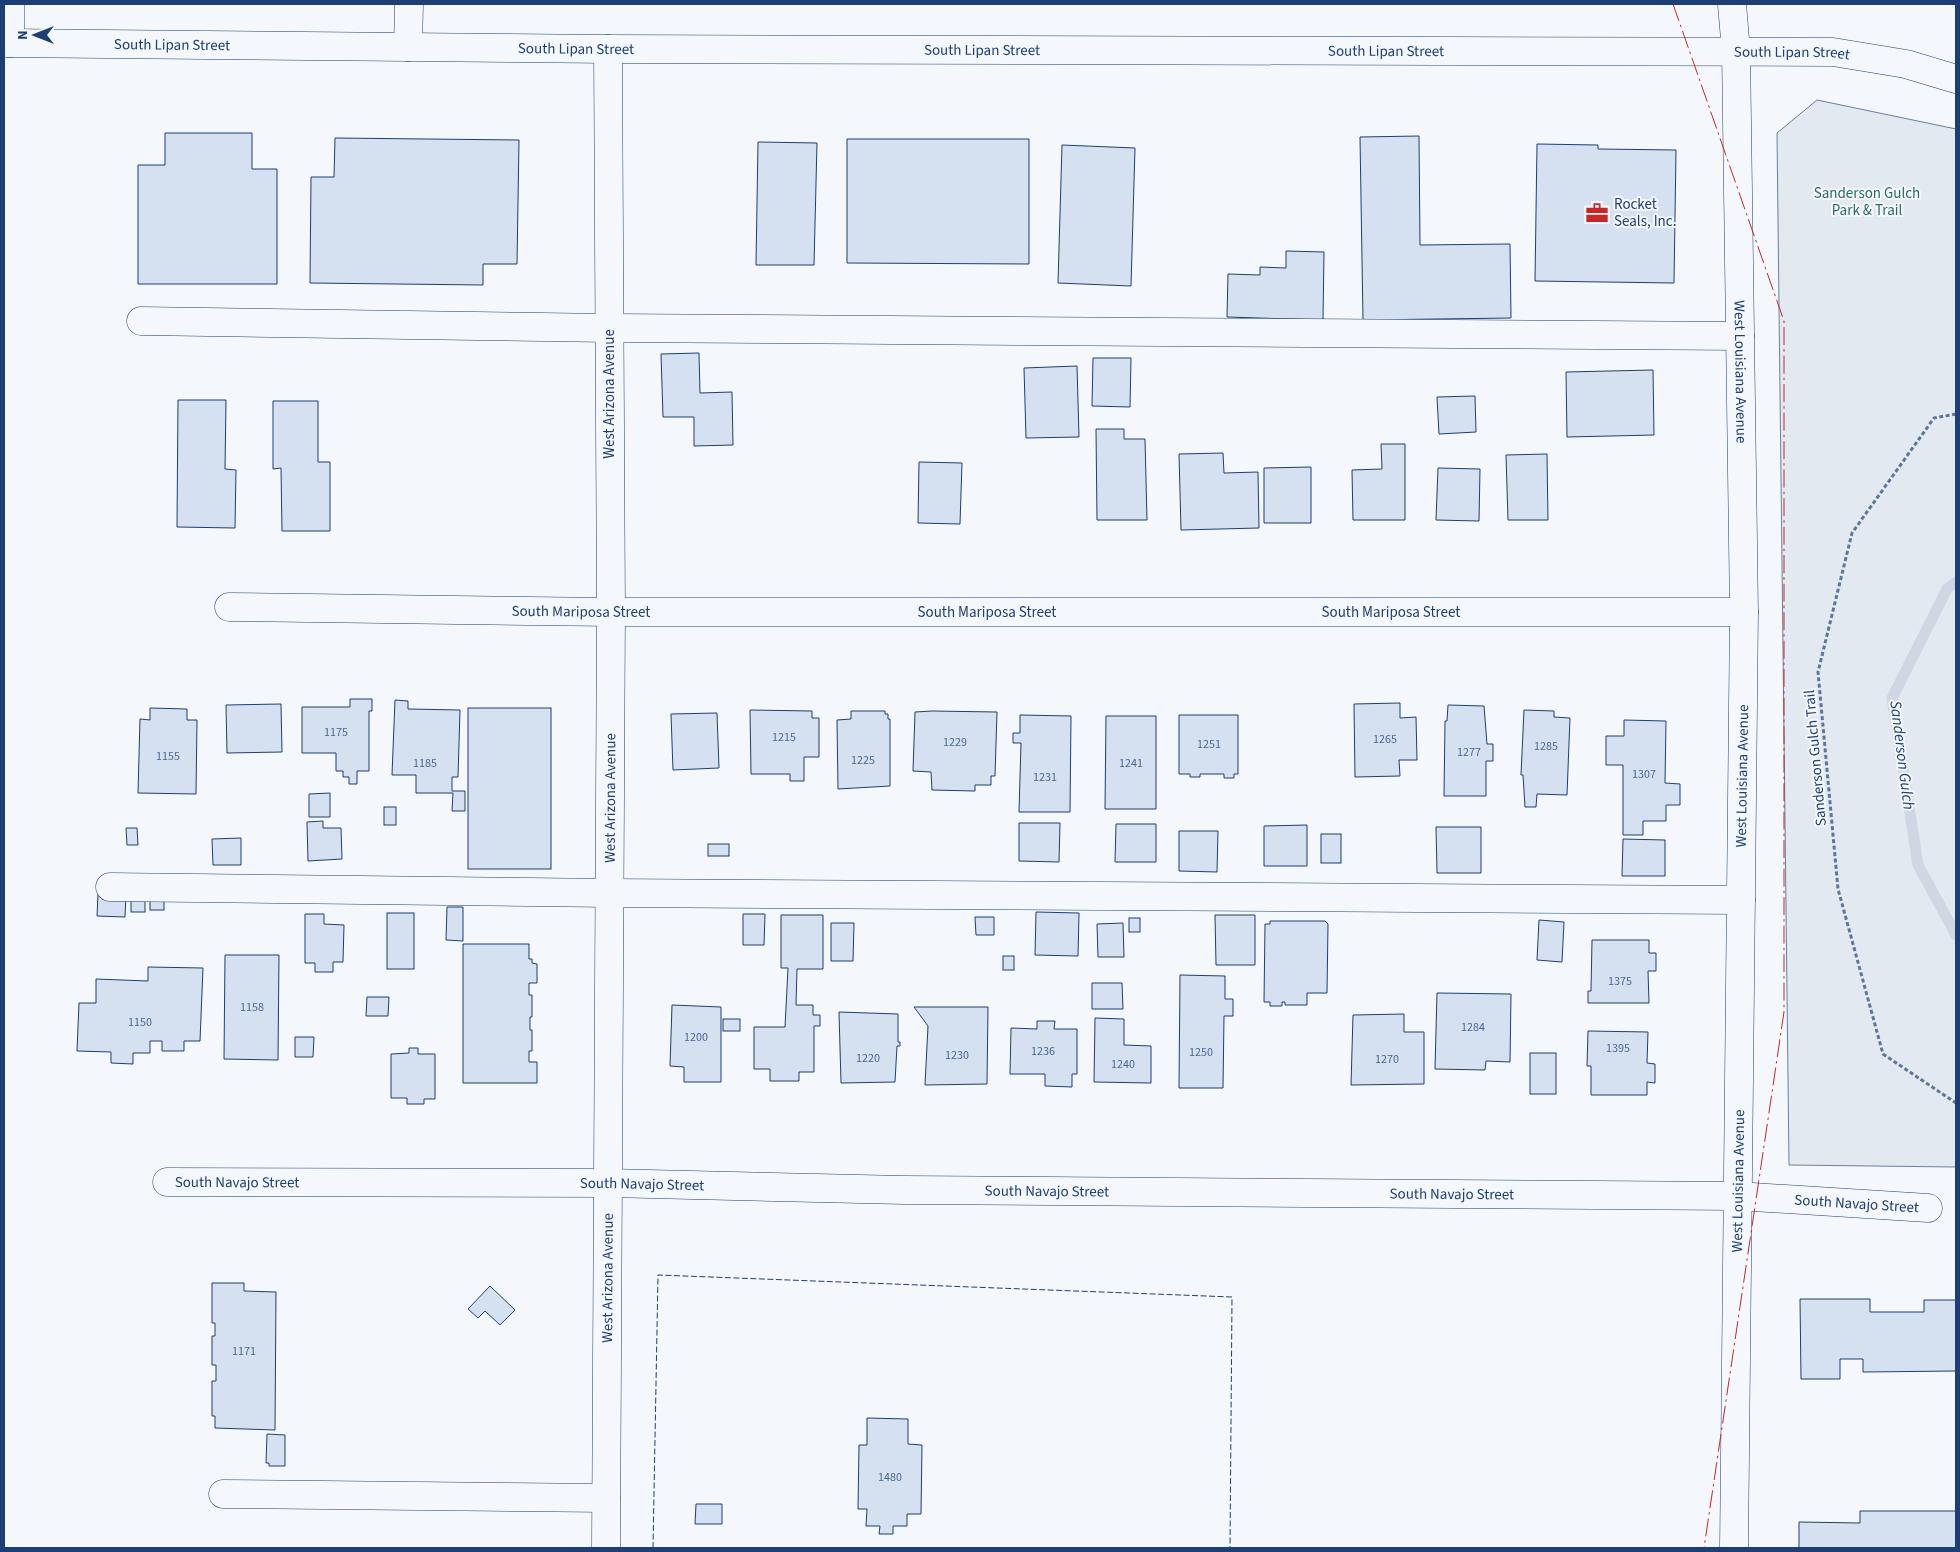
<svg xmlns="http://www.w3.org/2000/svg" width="1960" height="1552" viewBox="0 0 1960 1552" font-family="'Source Sans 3',sans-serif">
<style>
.green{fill:#e3e9f0;stroke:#687fa3}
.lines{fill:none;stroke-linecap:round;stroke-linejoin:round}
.stream{stroke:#cfd7e4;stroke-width:11}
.building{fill:#d5e0f0;stroke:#1d3f73}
.minor-casing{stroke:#1d3f73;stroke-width:29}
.path{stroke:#5e769c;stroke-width:3;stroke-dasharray:4 2.5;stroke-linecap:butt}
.minor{stroke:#f4f7fb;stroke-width:28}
.fence{stroke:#1d3f73;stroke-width:1;stroke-dasharray:6 2.5;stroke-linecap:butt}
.power{stroke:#c62828;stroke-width:1;stroke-dasharray:18 4 2.5 4;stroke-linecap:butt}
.labels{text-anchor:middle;stroke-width:4;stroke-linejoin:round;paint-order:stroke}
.number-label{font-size:12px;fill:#4b6792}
.street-label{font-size:15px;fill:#1d3f73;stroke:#f4f7fb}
.park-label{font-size:15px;fill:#2c6c60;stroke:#f4f7fb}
.poi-label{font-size:15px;fill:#1d3f73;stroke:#f4f7fb;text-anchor:start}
.water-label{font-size:16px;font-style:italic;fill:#1d3f73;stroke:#f4f7fb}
</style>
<rect width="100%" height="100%" fill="#f4f7fb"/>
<polygon class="green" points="1817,100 1956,129 1956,1167 1789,1165 1777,133"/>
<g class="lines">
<polyline class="stream" points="1956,582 1947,589 1892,698 1918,865 1956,935"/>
</g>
<g class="building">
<polygon points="165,133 252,133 252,169 277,169 277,284 138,284 138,165 165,165"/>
<polygon points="1419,136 1420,245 1510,244 1511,318 1363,320 1360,137"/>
<polygon points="335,138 519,140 517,264 483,264 483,285 310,283 311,177 334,177"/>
<polygon points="847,139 1029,139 1029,264 847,263"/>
<polygon points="758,142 817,143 814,265 756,265"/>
<polygon points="1537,144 1598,145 1598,149 1676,150 1674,283 1535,281"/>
<polygon points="1062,145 1135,148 1131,286 1058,283"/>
<polygon points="1286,251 1324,252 1323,320 1227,317 1228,274 1260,275 1260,267 1286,268"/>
<polygon points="699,353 700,393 732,392 733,445 694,446 694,417 663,417 661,354"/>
<polygon points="1093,358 1131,358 1130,407 1092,406"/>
<polygon points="1077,366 1079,437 1026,438 1024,368"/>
<polygon points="1653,370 1654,435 1567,437 1566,372"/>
<polygon points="1475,396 1476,432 1439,434 1437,397"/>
<polygon points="178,400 226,400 225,469 236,470 235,528 177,527"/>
<polygon points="273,401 318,401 318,462 330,462 330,531 282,531 281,468 273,469"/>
<polygon points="1096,429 1124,429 1124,439 1145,439 1147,520 1097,520"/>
<polygon points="1381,444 1405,444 1405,520 1353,520 1352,470 1382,469"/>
<polygon points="1223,453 1224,473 1258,472 1259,528 1181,530 1179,454"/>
<polygon points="1547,454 1548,520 1508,520 1506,455"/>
<polygon points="919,462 962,463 960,524 918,523"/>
<polygon points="1311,467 1311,523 1264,523 1264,468"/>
<polygon points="1438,468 1480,469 1479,521 1436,520"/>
<polygon points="350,699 372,699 372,711 369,711 369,771 357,771 357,784 349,784 349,777 343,777 343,771 336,771 336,753 302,753 302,707 350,707"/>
<polygon points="395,700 408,701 408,709 460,710 458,777 452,777 452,791 465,791 465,811 452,811 453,793 416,793 416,775 392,775"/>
<polygon points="1400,703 1400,718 1416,717 1417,760 1399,760 1400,776 1355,777 1354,704"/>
<polygon points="281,704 282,752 227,753 226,705"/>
<polygon points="1448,705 1484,706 1487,744 1493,744 1493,761 1486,761 1486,796 1444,796 1445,721 1447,721"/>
<polygon points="150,708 187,709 187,720 197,720 196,794 138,793 140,719 150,720"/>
<rect x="468" y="708" width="83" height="161"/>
<polygon points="750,710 812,711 812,718 819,718 819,757 804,757 804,781 790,781 790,774 751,774"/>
<polygon points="1524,710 1554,711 1554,717 1570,718 1567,795 1537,794 1536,807 1525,807 1523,775 1521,775"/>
<polygon points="851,711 885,711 885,714 888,714 888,719 890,719 890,786 838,789 837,720 851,719"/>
<polygon points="932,711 997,712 995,776 991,776 991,785 975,785 975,791 932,790 931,772 913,771 915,712"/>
<polygon points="717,713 719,768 673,770 671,714"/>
<polygon points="1020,715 1071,716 1070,812 1019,812 1021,743 1013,743 1013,733 1020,733"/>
<polygon points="1179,715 1238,715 1238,774 1234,774 1234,778 1224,778 1224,774 1200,774 1200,777 1190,777 1190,774 1179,774"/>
<polygon points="1106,716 1156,716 1156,809 1105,809"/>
<polygon points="1624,720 1666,721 1665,783 1680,784 1680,805 1666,805 1666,821 1643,821 1643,835 1623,835 1623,765 1606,765 1606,736 1624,736"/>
<polygon points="330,793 330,817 309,817 309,794"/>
<rect x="384" y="807" width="12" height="18"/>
<polygon points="323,821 323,828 341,828 342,859 308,861 307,822"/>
<polygon points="1019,823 1060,823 1059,862 1019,861"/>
<polygon points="1116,824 1156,824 1156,862 1115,862"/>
<polygon points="1307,825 1307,866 1264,866 1264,826"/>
<polygon points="1436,827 1481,827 1481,873 1437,873"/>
<polygon points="126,828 137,828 138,845 127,845"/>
<polygon points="1179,831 1218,831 1217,872 1179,871"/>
<rect x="1321" y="834" width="20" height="29"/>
<polygon points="241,838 241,865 213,865 212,839"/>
<polygon points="1623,839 1665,840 1665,876 1622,876"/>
<rect x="708" y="844" width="21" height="12"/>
<polygon points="98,894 126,895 125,917 97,916"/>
<rect x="150" y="897" width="14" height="13"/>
<rect x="131" y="898" width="14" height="14"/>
<polygon points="447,907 463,907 463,941 446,940"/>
<polygon points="1036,912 1079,913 1078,956 1035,955"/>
<rect x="387" y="913" width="27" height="56"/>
<polygon points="305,914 324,914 324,924 344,925 343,962 333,962 333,972 315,972 315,963 305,963"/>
<polygon points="743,914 765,914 764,945 743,945"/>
<polygon points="781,915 823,915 823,969 797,969 796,1005 813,1005 813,1015 820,1015 820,1026 814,1026 814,1072 799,1072 799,1081 770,1081 770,1069 754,1069 754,1027 785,1027 788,968 781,968"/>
<polygon points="1215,915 1255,915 1255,965 1216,965"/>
<polygon points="975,917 994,917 994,935 976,935"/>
<rect x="1129" y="918" width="11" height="14"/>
<polygon points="1539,920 1564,922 1562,962 1537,960"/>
<polygon points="1270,921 1325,921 1328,924 1327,993 1307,993 1307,1005 1285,1005 1285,1002 1282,1002 1282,1006 1270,1006 1270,1002 1264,1002 1265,924 1270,924"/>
<polygon points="831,923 854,923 853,961 831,961"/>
<polygon points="1123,923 1124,957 1098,957 1097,924"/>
<polygon points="1592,940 1649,940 1649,953 1656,953 1656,971 1648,971 1649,1003 1588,1003 1588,991 1591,991"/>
<polygon points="463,944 529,944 529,959 532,959 532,963 537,964 537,983 529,983 529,995 532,995 532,1017 530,1017 530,1030 532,1030 532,1051 529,1051 529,1062 537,1062 537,1083 463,1083"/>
<polygon points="225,955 279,955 278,1060 224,1059"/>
<rect x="1003" y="956" width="11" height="14"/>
<polygon points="148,967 203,968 200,1041 184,1041 184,1051 162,1051 162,1041 150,1041 150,1053 133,1053 133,1064 111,1063 111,1052 77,1051 79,1003 96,1003 96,979 148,981"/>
<polygon points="1180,975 1225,976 1225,999 1233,999 1233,1016 1224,1016 1223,1088 1179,1088"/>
<polygon points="1092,983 1122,983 1123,1009 1092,1009"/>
<polygon points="1437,993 1511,994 1510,1062 1486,1061 1485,1070 1435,1069"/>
<polygon points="367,997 389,997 388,1016 366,1016"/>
<polygon points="672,1005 721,1007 721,1082 684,1082 684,1067 670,1066"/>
<polygon points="914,1007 988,1007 987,1084 925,1085 928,1026"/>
<polygon points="839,1012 898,1014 898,1042 900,1042 900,1046 897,1046 895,1082 841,1083"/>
<polygon points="1404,1014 1404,1032 1424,1032 1424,1084 1351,1085 1353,1015"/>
<polygon points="1095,1018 1124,1019 1124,1045 1151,1046 1151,1083 1094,1082"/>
<rect x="723" y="1019" width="17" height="12"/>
<polygon points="1037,1021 1055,1021 1054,1029 1077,1029 1077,1074 1072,1074 1072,1087 1045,1086 1045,1074 1010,1074 1011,1028 1037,1029"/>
<polygon points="1588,1031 1648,1032 1647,1063 1655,1064 1655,1083 1647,1082 1647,1095 1591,1095 1591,1066 1587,1066"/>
<polygon points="295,1037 314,1037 313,1057 295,1057"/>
<polygon points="409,1048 418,1048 418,1054 435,1054 435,1099 424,1099 424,1104 407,1104 407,1098 391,1098 391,1054 409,1053"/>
<rect x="1530" y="1053" width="26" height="41"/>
<polygon points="212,1283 244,1283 244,1291 276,1292 275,1430 215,1428 215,1416 212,1416 212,1381 216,1381 216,1365 212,1365 212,1336 215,1336 215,1323 212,1323"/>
<polygon points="490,1286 515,1310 500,1325 485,1311 478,1318 468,1309"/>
<polygon points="1800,1299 1870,1299 1870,1312 1924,1312 1924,1300 1956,1300 1956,1371 1863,1372 1863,1359 1840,1359 1840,1379 1801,1379"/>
<polygon points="867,1418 908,1419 908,1444 922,1445 921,1514 907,1514 907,1526 893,1526 893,1534 879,1534 880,1526 866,1526 867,1509 858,1509 859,1445 867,1445"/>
<polygon points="267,1434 285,1435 285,1466 269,1466 269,1463 266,1463"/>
<polygon points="696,1504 722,1504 722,1524 695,1524"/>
<polygon points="1860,1511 1956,1511 1956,1548 1799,1548 1799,1522 1860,1523"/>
</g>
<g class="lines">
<defs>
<g id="minor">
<path id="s1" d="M1732,4L1736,51L1744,612L1734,1548"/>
<path id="s2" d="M4,43L608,49L1833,52L1906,64L1956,79"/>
<polyline points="10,43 10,4"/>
<polyline points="408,47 409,4"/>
<polyline points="141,321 609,328 1740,336"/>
<path id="s3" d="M229,607L611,612H1744"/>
<polyline points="110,887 609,893 1741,900"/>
<path id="s4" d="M167,1182L608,1183L904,1190L1737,1196L1928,1208"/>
<polyline points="223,1494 606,1498"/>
<path id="s5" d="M606,1548L611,612L608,49"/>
</g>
</defs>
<use href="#minor" class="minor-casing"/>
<polyline class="path" points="1956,414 1934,418 1852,533 1818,672 1838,889 1883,1054 1956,1103"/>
<use href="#minor" class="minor"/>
<polyline class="fence" points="653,1548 658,1275 1232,1297 1230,1548"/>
<polyline class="power" points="1673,4 1784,321 1784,1012 1704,1548"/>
</g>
<defs>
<symbol id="office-bare" viewBox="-9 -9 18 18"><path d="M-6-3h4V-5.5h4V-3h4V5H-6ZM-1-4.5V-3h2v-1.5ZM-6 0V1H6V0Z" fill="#c62828" stroke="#f4f7fb" stroke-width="2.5" paint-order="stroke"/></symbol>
</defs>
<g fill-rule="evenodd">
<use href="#office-bare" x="1581" y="197" width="32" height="32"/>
</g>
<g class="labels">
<g class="number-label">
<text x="336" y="736">1175</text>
<text x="784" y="741">1215</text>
<text x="1385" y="743">1265</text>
<text x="955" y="746">1229</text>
<text x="1209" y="748">1251</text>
<text x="1546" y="750">1285</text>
<text x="1469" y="756">1277</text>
<text x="168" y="760">1155</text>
<text x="863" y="764">1225</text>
<text x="425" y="767">1185</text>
<text x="1131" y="767">1241</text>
<text x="1644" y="778">1307</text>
<text x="1045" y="781">1231</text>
<text x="1620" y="985">1375</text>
<text x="252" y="1011">1158</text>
<text x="140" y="1026">1150</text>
<text x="1473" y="1031">1284</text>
<text x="696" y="1041">1200</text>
<text x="1618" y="1052">1395</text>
<text x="1043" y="1055">1236</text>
<text x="1201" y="1056">1250</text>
<text x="957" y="1059">1230</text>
<text x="868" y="1062">1220</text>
<text x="1387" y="1063">1270</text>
<text x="1123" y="1068">1240</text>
<text x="244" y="1355">1171</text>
<text x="890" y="1481">1480</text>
</g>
<g class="street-label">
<text dy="5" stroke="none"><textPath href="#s2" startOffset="168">South Lipan Street</textPath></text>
<text dy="5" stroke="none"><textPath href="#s2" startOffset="572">South Lipan Street</textPath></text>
<text dy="5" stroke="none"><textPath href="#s2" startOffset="978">South Lipan Street</textPath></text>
<text dy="5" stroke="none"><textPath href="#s2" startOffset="1382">South Lipan Street</textPath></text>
<text dy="5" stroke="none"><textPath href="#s2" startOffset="1788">South Lipan Street</textPath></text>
<text dy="5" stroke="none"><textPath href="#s1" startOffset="368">West Louisiana Avenue</textPath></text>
<text transform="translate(609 394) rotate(-90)" y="5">West Arizona Avenue</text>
<text dy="5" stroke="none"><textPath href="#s3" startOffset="352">South Mariposa Street</textPath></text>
<text dy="5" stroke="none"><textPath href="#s3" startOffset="758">South Mariposa Street</textPath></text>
<text dy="5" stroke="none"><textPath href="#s3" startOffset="1162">South Mariposa Street</textPath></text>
<text transform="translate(1815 758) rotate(-95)" y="5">Sanderson Gulch Trail</text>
<text transform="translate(1742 776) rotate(-89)" y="5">West Louisiana Avenue</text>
<text dy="5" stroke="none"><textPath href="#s5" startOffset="750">West Arizona Avenue</textPath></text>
<text transform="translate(1738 1181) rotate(-89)" y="5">West Louisiana Avenue</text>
<text dy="5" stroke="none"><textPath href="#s4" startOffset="70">South Navajo Street</textPath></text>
<text dy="5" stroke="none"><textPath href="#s4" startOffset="475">South Navajo Street</textPath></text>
<text dy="5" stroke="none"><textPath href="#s4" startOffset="880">South Navajo Street</textPath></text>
<text dy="5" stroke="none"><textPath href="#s4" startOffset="1285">South Navajo Street</textPath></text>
<text dy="5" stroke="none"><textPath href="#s4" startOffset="1690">South Navajo Street</textPath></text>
<text dy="5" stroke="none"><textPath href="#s5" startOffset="270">West Arizona Avenue</textPath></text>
</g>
<g class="park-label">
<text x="1867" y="198">Sanderson Gulch<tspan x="1867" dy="17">Park &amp; Trail</tspan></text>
</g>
<g class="poi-label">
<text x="1614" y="209">Rocket<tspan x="1614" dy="17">Seals, Inc.</tspan></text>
</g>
<g class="water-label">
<text transform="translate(1903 755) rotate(83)" y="6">Sanderson Gulch</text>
</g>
</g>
<rect width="1960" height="1552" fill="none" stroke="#1d3f73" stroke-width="10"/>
<g transform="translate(35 35) rotate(270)" stroke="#f4f7fb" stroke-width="4" paint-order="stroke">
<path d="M0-4L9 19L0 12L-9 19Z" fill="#1d3f73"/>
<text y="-8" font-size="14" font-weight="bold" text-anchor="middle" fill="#1d3f73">N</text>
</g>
</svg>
